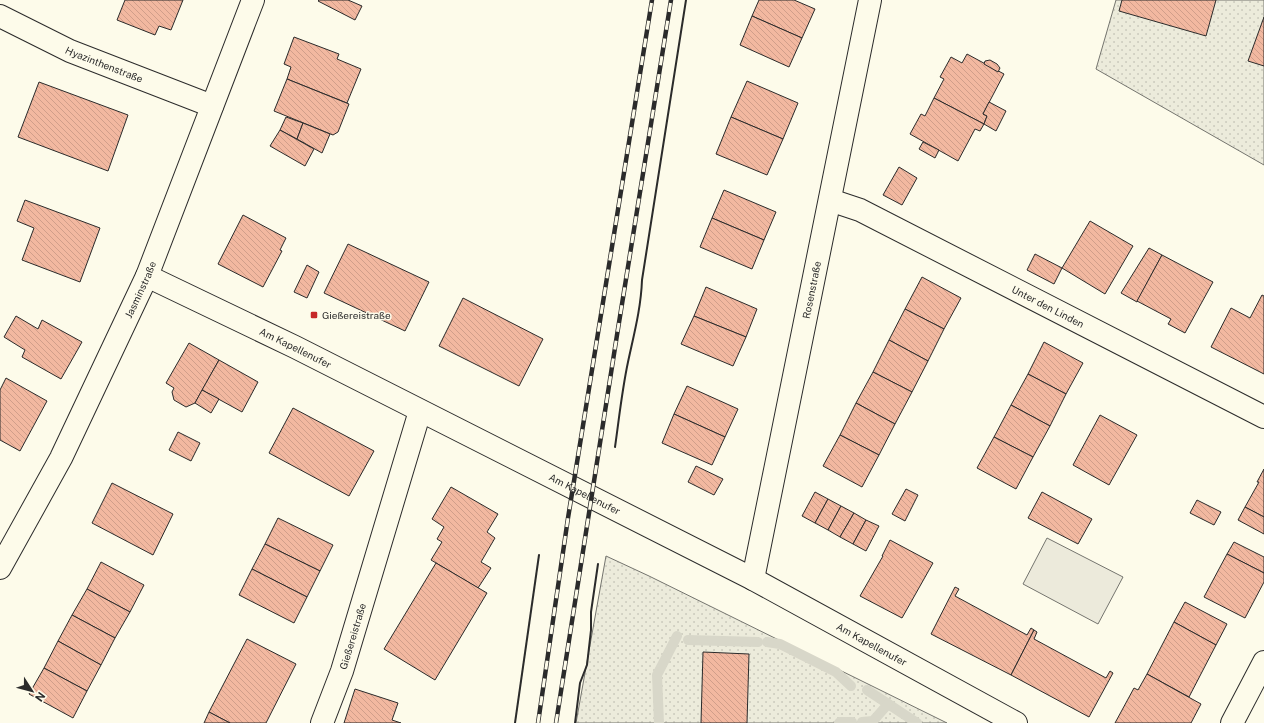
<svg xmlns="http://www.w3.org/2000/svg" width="1264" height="723" viewBox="0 0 1264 723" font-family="'Public Sans',sans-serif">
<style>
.grass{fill:url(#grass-dots);stroke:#74746e}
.parking{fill:#eceadb;stroke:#74746e}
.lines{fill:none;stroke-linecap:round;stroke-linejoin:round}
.stream{stroke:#d8d7c9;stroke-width:10}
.building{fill:url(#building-back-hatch);stroke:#2b2b2b}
.street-casing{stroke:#2b2b2b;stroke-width:24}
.secondary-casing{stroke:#2b2b2b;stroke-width:24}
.street{stroke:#fdfbea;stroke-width:22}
.secondary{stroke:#fdfbea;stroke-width:22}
.rail-casing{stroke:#2b2b2b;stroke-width:4.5}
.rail{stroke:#fdfbea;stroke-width:3;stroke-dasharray:9;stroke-linecap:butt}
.wall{stroke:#2b2b2b;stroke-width:2}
.poi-dot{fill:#c62828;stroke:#fdfbea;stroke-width:1.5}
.labels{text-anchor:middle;stroke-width:3;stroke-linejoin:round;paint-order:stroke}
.street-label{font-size:10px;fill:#2b2b2b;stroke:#fdfbea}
.poi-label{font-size:10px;fill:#2b2b2b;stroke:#fdfbea;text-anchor:start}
</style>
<defs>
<pattern id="grass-dots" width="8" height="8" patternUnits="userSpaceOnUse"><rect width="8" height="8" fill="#ecebdb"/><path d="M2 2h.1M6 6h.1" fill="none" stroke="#cbcabc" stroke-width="1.8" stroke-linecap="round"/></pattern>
<pattern id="building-back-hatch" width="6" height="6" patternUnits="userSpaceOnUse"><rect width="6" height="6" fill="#f2b8a0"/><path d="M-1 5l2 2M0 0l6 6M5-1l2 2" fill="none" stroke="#d09e8a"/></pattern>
</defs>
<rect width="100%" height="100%" fill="#fdfbea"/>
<g class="grass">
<polygon points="1116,0 1264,0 1264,165 1096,69"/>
<polygon points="606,556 649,576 947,723 576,723"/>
</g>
<polygon class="parking" points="1047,538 1123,577 1098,624 1023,584"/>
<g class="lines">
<g class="stream">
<polyline points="688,640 758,642"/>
<polyline points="767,642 780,644 836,672 851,686"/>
<polyline points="867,690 917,723"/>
<polyline points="862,722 873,721 888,704"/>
<polyline points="659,723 657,675 677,636"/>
<polyline points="839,723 840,722 852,722"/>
</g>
</g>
<g class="building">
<polygon points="125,0 183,0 171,30 159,26 155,35 117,20"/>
<polygon points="319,0 348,0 362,6 355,20 318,1"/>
<polygon points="759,0 794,0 815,9 802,38 752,16"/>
<polygon points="1122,0 1216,0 1206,36 1119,11"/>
<polygon points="752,16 802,38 789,67 740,45"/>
<polygon points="1264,17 1264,66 1248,61"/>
<polygon points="294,37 339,54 337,59 361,69 347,103 287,79 291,67 284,64"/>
<polygon points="967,54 1004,74 983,114 987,116 984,124 934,98 944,79 940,77 951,57 962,63"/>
<polygon points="990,60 997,64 1000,68 998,72 984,64 985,61"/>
<polygon points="287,79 349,104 338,132 333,135 274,111"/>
<polygon points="747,81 798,103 783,139 731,117"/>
<polygon points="39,82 128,115 108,171 18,137"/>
<polygon points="934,98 984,124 980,131 975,129 958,161 910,134 921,114 925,116"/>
<polygon points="989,102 1006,111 996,131 984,124 987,116 983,114"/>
<polygon points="286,117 303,123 297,139 280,130"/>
<polygon points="731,117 783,139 767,175 716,154"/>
<polygon points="303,123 330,134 322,153 297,139"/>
<polygon points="280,130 314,149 305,166 270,146"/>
<polygon points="923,142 939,150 935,158 919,149"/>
<polygon points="899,167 917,178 902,205 883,195"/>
<polygon points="724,190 776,212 764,240 712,218"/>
<polygon points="25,200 100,228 80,282 22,260 34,228 17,221"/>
<polygon points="243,215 286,238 280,250 282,251 263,287 218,264"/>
<polygon points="712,218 764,240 752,269 700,247"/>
<polygon points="1090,221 1133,246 1105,294 1062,268"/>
<polygon points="348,244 429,282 405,331 324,293"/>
<polygon points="1149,248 1162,255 1137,302 1121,293"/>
<polygon points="1035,254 1062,268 1054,284 1027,270"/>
<polygon points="1162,255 1213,282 1185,333 1168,324 1171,319 1137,301"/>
<polygon points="307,265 319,272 307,298 294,292"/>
<polygon points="922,277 961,298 944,329 905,309"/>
<polygon points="706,287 757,309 746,337 694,316"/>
<polygon points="1262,295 1264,296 1264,374 1211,347 1231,308 1250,318"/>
<polygon points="463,298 543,339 519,386 439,346"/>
<polygon points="905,309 944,329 928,361 889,340"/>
<polygon points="16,316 38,329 42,320 82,342 61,379 22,357 25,350 4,337"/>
<polygon points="694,316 746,337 733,366 681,344"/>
<polygon points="889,340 928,361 912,392 873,372"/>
<polygon points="1044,342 1083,363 1066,394 1028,374"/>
<polygon points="189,343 219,360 195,403 186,407 174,400 172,392 174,388 166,383"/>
<polygon points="219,360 258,382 242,412 202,390"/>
<polygon points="873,372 912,392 895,424 856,403"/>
<polygon points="1028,374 1066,394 1050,426 1011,405"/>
<polygon points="6,378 47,401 20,451 0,440 0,390"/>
<polygon points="687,386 738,409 725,437 674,414"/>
<polygon points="202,390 219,399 211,413 195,403"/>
<polygon points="856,403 895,424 879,455 840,435"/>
<polygon points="1011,405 1050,426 1033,457 994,437"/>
<polygon points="293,408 374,451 349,496 269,453"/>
<polygon points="674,414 725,437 712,465 662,443"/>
<polygon points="1100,415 1137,435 1109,485 1073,465"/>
<polygon points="178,432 200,443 191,461 169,450"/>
<polygon points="840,435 879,455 862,487 823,466"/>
<polygon points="994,437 1033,457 1016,489 977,468"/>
<polygon points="696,466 723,479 714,495 688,482"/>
<polygon points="1264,469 1264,517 1245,507 1259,482 1257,482"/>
<polygon points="112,483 173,514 153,555 92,523"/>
<polygon points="451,487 498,514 487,532 495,538 481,562 491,568 478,588 431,560 442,542 437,539 444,527 432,519"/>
<polygon points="906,489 918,495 905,521 892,514"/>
<polygon points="815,492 828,499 815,523 802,516"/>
<polygon points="1042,492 1092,519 1078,544 1028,518"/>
<polygon points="828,499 841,506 828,530 815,523"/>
<polygon points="1197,500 1221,512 1214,525 1190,513"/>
<polygon points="841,506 854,513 840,537 828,530"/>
<polygon points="1245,507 1264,517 1264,534 1238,520"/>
<polygon points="854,513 866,520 853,544 840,537"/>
<polygon points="278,518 333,545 320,571 265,544"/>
<polygon points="866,520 879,526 866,551 853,544"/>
<polygon points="890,540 933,563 902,618 860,596 883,556 882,556"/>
<polygon points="1234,542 1264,557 1264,573 1227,554"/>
<polygon points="265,544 320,571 307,597 252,569"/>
<polygon points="1227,554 1264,573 1264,582 1245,618 1204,597"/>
<polygon points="101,562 144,585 130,612 87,589"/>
<polygon points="436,563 487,593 435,680 384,649"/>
<polygon points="252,569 307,597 294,623 239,595"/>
<polygon points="955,587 959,589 955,596 1027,635 1031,628 1034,630 1011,675 931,634"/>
<polygon points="87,589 130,612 115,638 72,615"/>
<polygon points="1185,602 1227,624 1216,645 1174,622"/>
<polygon points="72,615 115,638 101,665 58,641"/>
<polygon points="1174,622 1216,645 1189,697 1147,674"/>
<polygon points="1034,630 1037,632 1034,639 1106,678 1110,671 1113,673 1089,717 1011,675"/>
<polygon points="247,639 296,664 266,723 230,723 209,712"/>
<polygon points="58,641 101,665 87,691 44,668"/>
<polygon points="703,652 749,654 747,723 701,723"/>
<polygon points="44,668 87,691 73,718 29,694"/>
<polygon points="1147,674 1201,704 1191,723 1115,723 1134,688 1138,690"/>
<polygon points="355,689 398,703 392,720 401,723 344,723"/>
<polygon points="209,712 230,723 204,723"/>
</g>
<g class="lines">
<defs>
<g id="street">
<path id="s1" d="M0,16L70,51L212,106"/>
<path id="s2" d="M830,200L860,210L1264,417"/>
<path id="s3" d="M147,276L295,347L753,579L1016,723"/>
<path id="s4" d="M753,579L870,0"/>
<path id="s5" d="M322,723L342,671L420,411"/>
<polyline points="1232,723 1264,662"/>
</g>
<g id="secondary">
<path id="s6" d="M0,568L61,458L147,276L253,0"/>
</g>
</defs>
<use href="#street" class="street-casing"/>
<use href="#secondary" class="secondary-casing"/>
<use href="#street" class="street"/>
<use href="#secondary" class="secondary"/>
<defs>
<g id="rail">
<polyline points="538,723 568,518 652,0"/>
<polyline points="556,723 617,335 671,0"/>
</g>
</defs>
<use href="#rail" class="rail-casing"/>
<use href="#rail" class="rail"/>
<g class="wall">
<path d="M615,447C619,419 622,390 628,362C634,334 641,308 642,280L686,0"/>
<polyline points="515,723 539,555"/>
<polyline points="575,723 580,683 587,665 591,630 591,612 598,564"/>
</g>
</g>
<rect class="poi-dot" x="310" y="311" width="8" height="8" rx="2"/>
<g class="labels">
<g class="street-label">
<text dy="4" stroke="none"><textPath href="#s1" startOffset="115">Hyazinthenstraße</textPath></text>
<text dy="4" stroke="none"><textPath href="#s6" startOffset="312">Jasminstraße</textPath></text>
<text dy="4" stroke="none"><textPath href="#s4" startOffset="295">Rosenstraße</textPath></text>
<text dy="4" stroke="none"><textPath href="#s2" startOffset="243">Unter den Linden</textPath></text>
<text dy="4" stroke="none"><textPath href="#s3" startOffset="165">Am Kapellenufer</textPath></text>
<text dy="4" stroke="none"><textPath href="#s3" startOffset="489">Am Kapellenufer</textPath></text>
<text dy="4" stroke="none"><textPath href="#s5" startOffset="92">Gießereistraße</textPath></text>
<text dy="4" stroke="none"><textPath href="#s3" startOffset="813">Am Kapellenufer</textPath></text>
</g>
<g class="poi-label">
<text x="322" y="319">Gießereistraße</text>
</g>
</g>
<g transform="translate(32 691) rotate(126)" stroke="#fdfbea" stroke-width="3" paint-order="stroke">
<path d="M0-3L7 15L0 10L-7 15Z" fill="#2b2b2b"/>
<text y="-6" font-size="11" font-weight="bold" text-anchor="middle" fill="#2b2b2b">N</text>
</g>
</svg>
